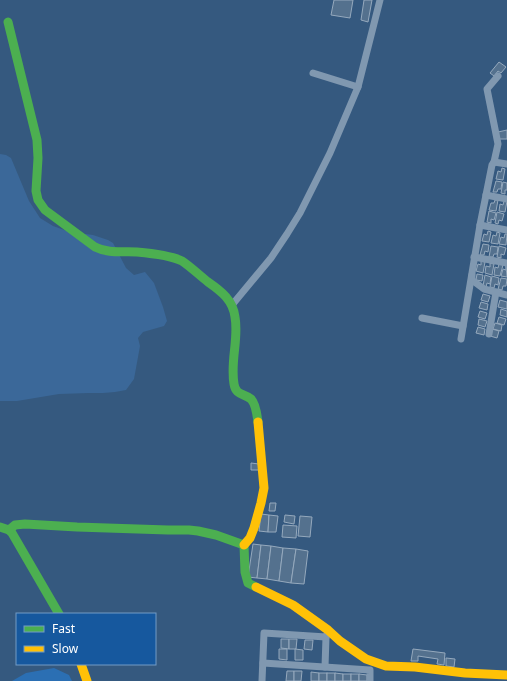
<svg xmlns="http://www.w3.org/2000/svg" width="507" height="681" viewBox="0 0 507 681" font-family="'Noto Sans',sans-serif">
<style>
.green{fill:#2b6fb3}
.water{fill:#3b6899}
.building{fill:#54718e;stroke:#95a9bd}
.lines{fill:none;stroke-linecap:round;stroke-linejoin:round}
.street{stroke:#8098b0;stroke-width:7}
.fast{stroke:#4caf50;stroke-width:9}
.slow{stroke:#ffc107;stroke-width:9}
</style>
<rect width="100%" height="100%" fill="#35597f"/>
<polygon class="green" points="54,668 69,675 72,681 12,681 26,673"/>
<polygon class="water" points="0,154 6,155 11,158 29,201 40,218 53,226 70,232 93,235 108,240 113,243 126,268 134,275 145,272 154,283 163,307 167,321 164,326 143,332 138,338 140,346 134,379 126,390 115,392 103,393 89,393 59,394 17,401 0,401"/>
<g class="building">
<polygon points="334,0 353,0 350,18 331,15"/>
<polygon points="364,0 372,0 368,22 361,20"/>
<polygon points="499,62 506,67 501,73 498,71 494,76 490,73"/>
<polygon points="507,130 507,139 499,139 498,132"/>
<polygon points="502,168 505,169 503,180 496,179 498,171 501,172"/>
<polygon points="496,181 502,182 501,189 498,189 497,192 493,192"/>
<polygon points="503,182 507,183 507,190 505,190 505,194 501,193"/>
<polygon points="495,200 498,200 496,211 489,210 491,203 494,203"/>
<polygon points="504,201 507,201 505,212 499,211 500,204 503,205"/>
<polygon points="489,211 496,213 494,220 491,219 491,223 487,222"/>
<polygon points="497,212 504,214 502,221 499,220 498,224 495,223"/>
<polygon points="488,231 491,232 489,242 482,241 484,234 487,235"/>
<polygon points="497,232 500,233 498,244 491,243 493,235 496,236"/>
<polygon points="505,234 507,234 506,245 499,244 501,237 504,238"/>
<polygon points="483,244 489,245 488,252 485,251 484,255 480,255"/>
<polygon points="491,246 498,247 497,254 494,254 493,257 489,257"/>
<polygon points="499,246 506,248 504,255 501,254 501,258 497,257"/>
<polygon points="481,261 485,262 483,273 476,271 478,264 481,265"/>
<polygon points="490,263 494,264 492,275 485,273 486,266 490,267"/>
<polygon points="499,264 503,265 500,276 494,275 495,267 498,268"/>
<polygon points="506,266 507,277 501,276 503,269 506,270"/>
<polygon points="477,274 483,275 482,281 476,280"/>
<polygon points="485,275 491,277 490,284 487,283 486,287 483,286"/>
<polygon points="492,276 499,278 498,285 495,284 494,288 490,287"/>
<polygon points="501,278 507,279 506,286 503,286 502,290 498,289"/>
<polygon points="483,294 490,296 488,302 481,300"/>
<polygon points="500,300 507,302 507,309 498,307"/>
<polygon points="481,302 488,304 487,310 479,308"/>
<polygon points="501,309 507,311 507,317 500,315"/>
<polygon points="480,311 487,313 485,319 478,317"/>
<polygon points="499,317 506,319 504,325 497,323"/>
<polygon points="479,319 487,321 485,327 478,325"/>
<polygon points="495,323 502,325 501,331 493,329"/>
<polygon points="478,327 485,329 484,335 476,333"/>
<polygon points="492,329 499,331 497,338 490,336"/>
<polygon points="251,463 259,464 259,470 251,470"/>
<polygon points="270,503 276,503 275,511 269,511"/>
<polygon points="261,514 269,515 268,532 259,531"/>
<polygon points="269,515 278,516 276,532 268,532"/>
<polygon points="285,515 295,516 294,524 284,522"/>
<polygon points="300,516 312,517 310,537 298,536"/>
<polygon points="283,525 297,526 296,538 282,537"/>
<polygon points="253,544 261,545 257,578 248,577"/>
<polygon points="261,545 271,546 267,579 257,578"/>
<polygon points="271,546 283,548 279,581 267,579"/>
<polygon points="283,548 296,549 291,583 279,581"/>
<polygon points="296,549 308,551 304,584 291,583"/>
<polygon points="281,639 289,639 289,649 281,648"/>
<polygon points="289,639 297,639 296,649 289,649"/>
<polygon points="305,640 313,640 312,650 304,649"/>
<polygon points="279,649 287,649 287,660 279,659"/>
<polygon points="295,649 303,650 303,660 295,660"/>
<polygon points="413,649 445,653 444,665 437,664 438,659 418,656 418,661 411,661"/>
<polygon points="446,658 455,659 454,667 446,666"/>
<polygon points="287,671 294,671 294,681 286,681"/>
<polygon points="294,671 302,671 301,681 294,681"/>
<polygon points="311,672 319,673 319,681 311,681"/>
<rect x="319" y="673" width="8" height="8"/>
<rect x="327" y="673" width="8" height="8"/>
<polygon points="335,673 343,674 343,681 335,681"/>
<rect x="343" y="674" width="8" height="7"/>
<rect x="351" y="674" width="8" height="7"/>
<polygon points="359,674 367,675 367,681 359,681"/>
</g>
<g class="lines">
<g class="street">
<polyline points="313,73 358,87"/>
<polyline points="494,162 507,164"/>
<polyline points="486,195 507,199"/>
<polyline points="480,225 507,230"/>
<polyline points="474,257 507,263"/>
<polyline points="472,275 472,280 484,289 507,295"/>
<polyline points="232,305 271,258 287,234 300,213 330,153 358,87 380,0"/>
<polyline points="422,318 463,326"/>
<polyline points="489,334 496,292"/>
<polyline points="461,339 480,225 492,165 494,162 498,144 487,89 498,76"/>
<polyline points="263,663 370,670 370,681"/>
<polyline points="325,667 326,637 327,634"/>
<polyline points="262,681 264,633 326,637"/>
</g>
<g class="fast">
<path d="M8,22L37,140L38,158L36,191L38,200L45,210L95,247C109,254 122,251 137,252C148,253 172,256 182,261C191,267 199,275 208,282C221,291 233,300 235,317C239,339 230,361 234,384C236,396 244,393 251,399C256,404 257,415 258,422"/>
<polyline points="0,527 9,530 12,533 59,614"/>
<polyline points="9,530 15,525 25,524 77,527 168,530 189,530 198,531 216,535 244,545 245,572 248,583 256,587"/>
</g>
<g class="slow">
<polyline points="244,545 250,538 254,528 261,503 264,488 258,422"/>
<polyline points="256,587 293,605 328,630 340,641 366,659 386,666 415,667 465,673 507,675"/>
<polyline points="81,664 87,681"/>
</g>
</g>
<rect x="16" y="613" width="140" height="52" fill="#16589e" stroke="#739bc5"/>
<rect x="24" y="626" width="20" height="6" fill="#4caf50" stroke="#739bc5"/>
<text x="52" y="633" font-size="12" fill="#ffffff">Fast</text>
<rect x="24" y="646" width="20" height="6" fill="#ffc107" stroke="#739bc5"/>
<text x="52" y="653" font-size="12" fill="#ffffff">Slow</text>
</svg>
